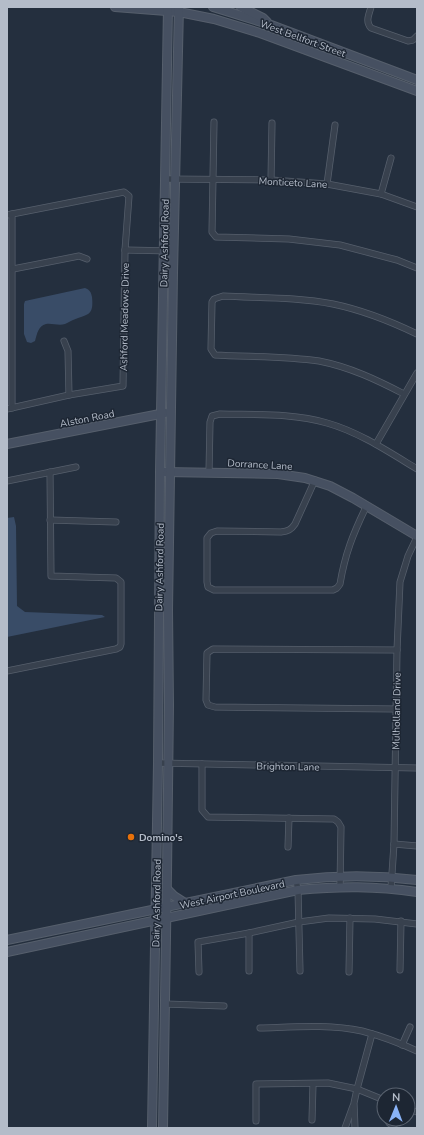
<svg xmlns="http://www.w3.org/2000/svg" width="424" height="1135" viewBox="0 0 424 1135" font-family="'Nunito Sans',sans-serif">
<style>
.water{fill:#394c67}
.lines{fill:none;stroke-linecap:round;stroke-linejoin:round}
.street-casing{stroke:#565f6c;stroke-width:7}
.secondary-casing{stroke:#565f6c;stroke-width:10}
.street{stroke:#38414e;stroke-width:5.5}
.secondary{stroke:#465061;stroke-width:8}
.food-dot{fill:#e8710a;stroke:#1d2633;stroke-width:1.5}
.labels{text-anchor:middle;stroke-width:3;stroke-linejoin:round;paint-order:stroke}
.street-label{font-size:10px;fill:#b4bcc9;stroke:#1d2633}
.poi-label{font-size:10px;font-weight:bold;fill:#b4bcc9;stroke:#1d2633;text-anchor:start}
</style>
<rect width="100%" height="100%" fill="#242f3e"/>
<g class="water">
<path d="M85,288C90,290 91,292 92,297C94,316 88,314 73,320C70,321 68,323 65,324C59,326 52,323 46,324C38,326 37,334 35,341L31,343L27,342L24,334V304L25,301Z"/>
<polygon points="14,517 16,526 17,606 25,612 102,615 105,617 7,637 7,518"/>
</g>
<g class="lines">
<defs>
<g id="street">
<path d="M371,7C369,15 365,21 371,28L408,41L413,40L417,36"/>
<polyline points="214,122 212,232 216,237 289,239 340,245 397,260 417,268"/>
<polyline points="165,179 271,180 327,184 381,194 417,207"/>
<polyline points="271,180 272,123"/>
<polyline points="327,184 335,125"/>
<polyline points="381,194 391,158"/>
<polyline points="12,214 12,408"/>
<polyline points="7,215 124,192 129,196 125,250 123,386 69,395 7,409"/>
<polyline points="125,250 173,251"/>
<polyline points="13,269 79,256 87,259"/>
<polyline points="64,341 68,351 69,395"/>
<path d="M404,394C377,380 350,367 319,361C285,356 249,357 215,355L211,349L212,302L214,299L223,296C260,298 297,297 333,304C362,310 390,321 417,334"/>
<polyline points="376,444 417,373"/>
<path d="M209,472L210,422L212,416L220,414C256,415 293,413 327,423C359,432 389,452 417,469"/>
<path d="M315,480L295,524C291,530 288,531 281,532L217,531L211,533L207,538V582L208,587L214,590H333L337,588L340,584C345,554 353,534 366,507"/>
<polyline points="7,481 76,467"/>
<polyline points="50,520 116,522"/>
<polyline points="7,671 116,649 120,647 121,644 121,582 116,578 51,576 50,472"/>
<polyline points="396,709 215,707 208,705 206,700 207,653 213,649 397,650"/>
<polyline points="158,763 417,768"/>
<polyline points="202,764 202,810 208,817 334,819 338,822 341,827 340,887"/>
<polyline points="394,844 417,846"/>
<polyline points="288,847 289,818"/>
<polyline points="296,880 298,890 300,971"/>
<polyline points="391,888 394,844 397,650 400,582 408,556 417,537"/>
<polyline points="249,933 249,971"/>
<polyline points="400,970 401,921"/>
<polyline points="199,972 198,942 249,933 299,922 329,918 375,919 417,924"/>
<polyline points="349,972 350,918"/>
<polyline points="165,1004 224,1006"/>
<path d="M260,1028C294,1027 329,1024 362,1031C381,1036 400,1043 417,1051"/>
<polyline points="402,1045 410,1027"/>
<polyline points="408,1109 417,1112"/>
<polyline points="387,1119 389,1123 392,1125 395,1124 399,1119"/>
<polyline points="312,1120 313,1084"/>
<polyline points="256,1121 256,1084 328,1083 357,1089 384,1100"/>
<polyline points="345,1128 353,1106"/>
<polyline points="355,1128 354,1103 357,1089 372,1034"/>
</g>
<g id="secondary">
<polyline points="115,7 179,12 214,19 260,33 417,91"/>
<polyline points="213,7 271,25 417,80"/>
<polyline points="241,7 263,18 267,22"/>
<polyline points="7,444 165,413"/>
<polyline points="164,472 278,474 305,478 330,486 353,498 417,536"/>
<polyline points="167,889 174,896 185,903"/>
<path d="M7,940L296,880C337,875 376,875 417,880"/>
<path d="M7,952L298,890C341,886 375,886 417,892"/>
<polyline points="152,1128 158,763 160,472 168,7"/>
<polyline points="163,1128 167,873 169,705 168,610 173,273 179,7"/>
</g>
</defs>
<use href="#street" class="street-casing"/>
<use href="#secondary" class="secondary-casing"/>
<use href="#street" class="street"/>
<use href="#secondary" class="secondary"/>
</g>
<circle class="food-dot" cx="131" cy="837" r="4"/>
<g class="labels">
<g class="street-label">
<text transform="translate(303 38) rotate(20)" y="4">West Bellfort Street</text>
<text transform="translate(293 182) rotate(3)" y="4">Monticeto Lane</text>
<text transform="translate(164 243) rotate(-89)" y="4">Dairy Ashford Road</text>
<text transform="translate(124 317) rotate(-89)" y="4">Ashford Meadows Drive</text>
<text transform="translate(87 418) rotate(-11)" y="4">Alston Road</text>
<text transform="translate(260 464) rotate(3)" y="4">Dorrance Lane</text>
<text transform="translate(159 567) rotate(-89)" y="4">Dairy Ashford Road</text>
<text transform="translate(396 711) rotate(-89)" y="4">Mulholland Drive</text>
<text transform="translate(288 766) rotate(1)" y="4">Brighton Lane</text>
<text transform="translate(232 894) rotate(-12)" y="4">West Airport Boulevard</text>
<text transform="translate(156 903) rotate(-89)" y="4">Dairy Ashford Road</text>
</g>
<g class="poi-label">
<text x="139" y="841">Domino's</text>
</g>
</g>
<rect width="424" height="1135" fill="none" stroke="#b4bcc9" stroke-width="16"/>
<g transform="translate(396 1107) rotate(1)"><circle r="19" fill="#1d2633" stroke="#59626f"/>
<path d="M0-3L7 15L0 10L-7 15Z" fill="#8ab4f8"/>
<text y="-6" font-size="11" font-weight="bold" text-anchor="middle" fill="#b4bcc9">N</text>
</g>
</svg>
